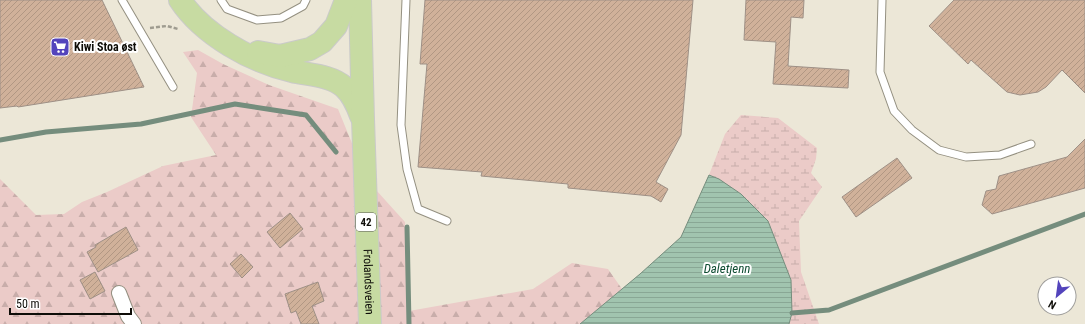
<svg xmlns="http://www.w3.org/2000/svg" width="1085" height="324" viewBox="0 0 1085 324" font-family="'Roboto Condensed',sans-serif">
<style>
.forest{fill:url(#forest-firs)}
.wetland{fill:url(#wetland-marsh)}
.water{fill:url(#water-rules);stroke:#758d7d}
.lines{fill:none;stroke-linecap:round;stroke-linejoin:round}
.stream{stroke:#758d7d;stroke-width:5}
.building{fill:url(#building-hatch);stroke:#9e9086}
.lane-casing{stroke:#949081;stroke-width:9}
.street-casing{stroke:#949081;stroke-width:16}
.primary-casing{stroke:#cacac9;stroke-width:24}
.path{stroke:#9f9c90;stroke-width:2.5;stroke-dasharray:4 2;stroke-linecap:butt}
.lane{stroke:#fff;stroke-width:7}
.street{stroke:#fff;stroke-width:14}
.primary{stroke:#c7dba2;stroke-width:22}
.labels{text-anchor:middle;stroke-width:4;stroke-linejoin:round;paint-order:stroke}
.shield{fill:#fff;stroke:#565652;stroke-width:1}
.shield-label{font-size:11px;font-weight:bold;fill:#0e0d08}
.poi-label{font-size:12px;font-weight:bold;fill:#0e0d08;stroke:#fff;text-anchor:start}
.street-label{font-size:12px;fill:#0e0d08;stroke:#fff}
.water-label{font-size:13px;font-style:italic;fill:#0f4d32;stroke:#fff}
</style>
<defs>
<pattern id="forest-firs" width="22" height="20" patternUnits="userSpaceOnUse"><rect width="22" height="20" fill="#ebcbc8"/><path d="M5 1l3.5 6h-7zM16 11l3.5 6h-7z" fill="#c8adaa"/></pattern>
<pattern id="wetland-marsh" width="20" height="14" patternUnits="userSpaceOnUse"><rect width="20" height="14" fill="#ebcbc8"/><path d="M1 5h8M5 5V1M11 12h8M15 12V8" fill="none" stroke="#c8adaa"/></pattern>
<pattern id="water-rules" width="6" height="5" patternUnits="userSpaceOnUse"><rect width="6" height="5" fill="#a1c4af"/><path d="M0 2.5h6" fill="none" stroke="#89a795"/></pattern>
<pattern id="building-hatch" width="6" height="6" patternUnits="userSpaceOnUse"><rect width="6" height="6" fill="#d0b19a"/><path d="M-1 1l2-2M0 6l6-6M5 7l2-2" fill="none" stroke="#b19783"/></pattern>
</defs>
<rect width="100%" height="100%" fill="#ece7d7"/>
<polygon class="forest" points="198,50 223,64 269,85 338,109 367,180 405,222 409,311 533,289 572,263 608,269 622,289 580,324 0,324 0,179 36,215 64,214 82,202 107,192 163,166 216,155 191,117 197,73 183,52"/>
<polygon class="wetland" points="741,115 778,118 817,148 816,159 811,173 822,187 799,221 801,272 819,324 789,324 792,313 719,179 709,175 725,134"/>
<polygon class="water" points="709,175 719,179 741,194 768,221 791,280 792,313 789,324 580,324 640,274 681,237"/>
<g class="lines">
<g class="stream">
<polyline points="0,140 46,132 141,124 235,104 306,115 336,152"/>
<polyline points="407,227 409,324"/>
<polyline points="792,313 829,310 1085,214"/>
</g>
</g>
<g class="building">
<polygon points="0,0 102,0 144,87 18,107 17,106 0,108"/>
<polygon points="425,0 693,0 681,135 656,182 668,189 661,202 651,196 568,188 568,184 481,176 482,172 418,167 427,64 420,64"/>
<polygon points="746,0 804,0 803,18 791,17 788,66 849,70 848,88 773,84 776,42 744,40"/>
<polygon points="954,0 1085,0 1085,93 1062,70 1046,87 1038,92 1020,95 1007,92 971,60 968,64 929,26"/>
<polygon points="1085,139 1085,188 992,214 982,205 986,191 996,189 999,176 1067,157"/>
<polygon points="897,158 912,178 856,217 842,197"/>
<polygon points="290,213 303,229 280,248 267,232"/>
<polygon points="126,227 138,250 98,272 87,252 96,247 95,245"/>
<polygon points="241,254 253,267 242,278 230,264"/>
<polygon points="95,272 105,291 90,299 80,280"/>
<polygon points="318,282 324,301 312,306 319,324 301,324 296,311 291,313 285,294"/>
</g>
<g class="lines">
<defs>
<g id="lane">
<polyline points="122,0 173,87"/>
<polyline points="221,0 227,9 257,20 281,18 303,6 306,0"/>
<polyline points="406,0 401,125 407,169 418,209 447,221"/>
<polyline points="882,0 880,72 894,111 912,130 939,150 966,157 1000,155 1031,144"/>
</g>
<polyline id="street" points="119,293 128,316 134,324"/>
<g id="primary">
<path d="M180,0C203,35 252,62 292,71C308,75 331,75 344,87C353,95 357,105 361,116"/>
<path id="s1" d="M360,0L363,119L370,324"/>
<polyline points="258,52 280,56 310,49 322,42 336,26 346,0"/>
</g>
</defs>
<use href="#lane" class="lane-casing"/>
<use href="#street" class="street-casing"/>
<use href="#primary" class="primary-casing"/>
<polyline class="path" points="150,28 167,26 178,29"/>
<use href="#lane" class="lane"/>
<use href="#street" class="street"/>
<use href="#primary" class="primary"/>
</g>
<defs>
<symbol id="supermarket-square" viewBox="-11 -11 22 22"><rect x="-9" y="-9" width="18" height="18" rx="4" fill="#5344bc" stroke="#fff"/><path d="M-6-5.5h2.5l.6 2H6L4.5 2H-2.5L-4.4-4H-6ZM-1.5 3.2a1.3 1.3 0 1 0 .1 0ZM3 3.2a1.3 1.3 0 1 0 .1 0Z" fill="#fff"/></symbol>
</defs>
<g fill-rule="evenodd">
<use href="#supermarket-square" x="49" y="36" width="22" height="22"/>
</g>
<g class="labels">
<rect class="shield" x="356" y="213" width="20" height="18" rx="3"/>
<g class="shield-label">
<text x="366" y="226">42</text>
</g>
<g class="poi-label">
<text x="74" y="51">Kiwi Stoa øst</text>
</g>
<g class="street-label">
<text dy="4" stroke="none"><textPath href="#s1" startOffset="282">Frolandsveien</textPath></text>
</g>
<g class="water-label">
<text x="727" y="273">Daletjenn</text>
</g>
</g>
<g transform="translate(1057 296) rotate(209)"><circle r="19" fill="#ffffff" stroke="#9f9e9c"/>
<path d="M0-3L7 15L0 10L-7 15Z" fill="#5344bc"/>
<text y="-6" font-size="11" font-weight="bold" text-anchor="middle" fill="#0e0d08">N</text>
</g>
<path d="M10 308v6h121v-6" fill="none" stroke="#0e0d08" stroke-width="2"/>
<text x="16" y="308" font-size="12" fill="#0e0d08" stroke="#ffffff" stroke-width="3" paint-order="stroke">50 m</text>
</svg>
